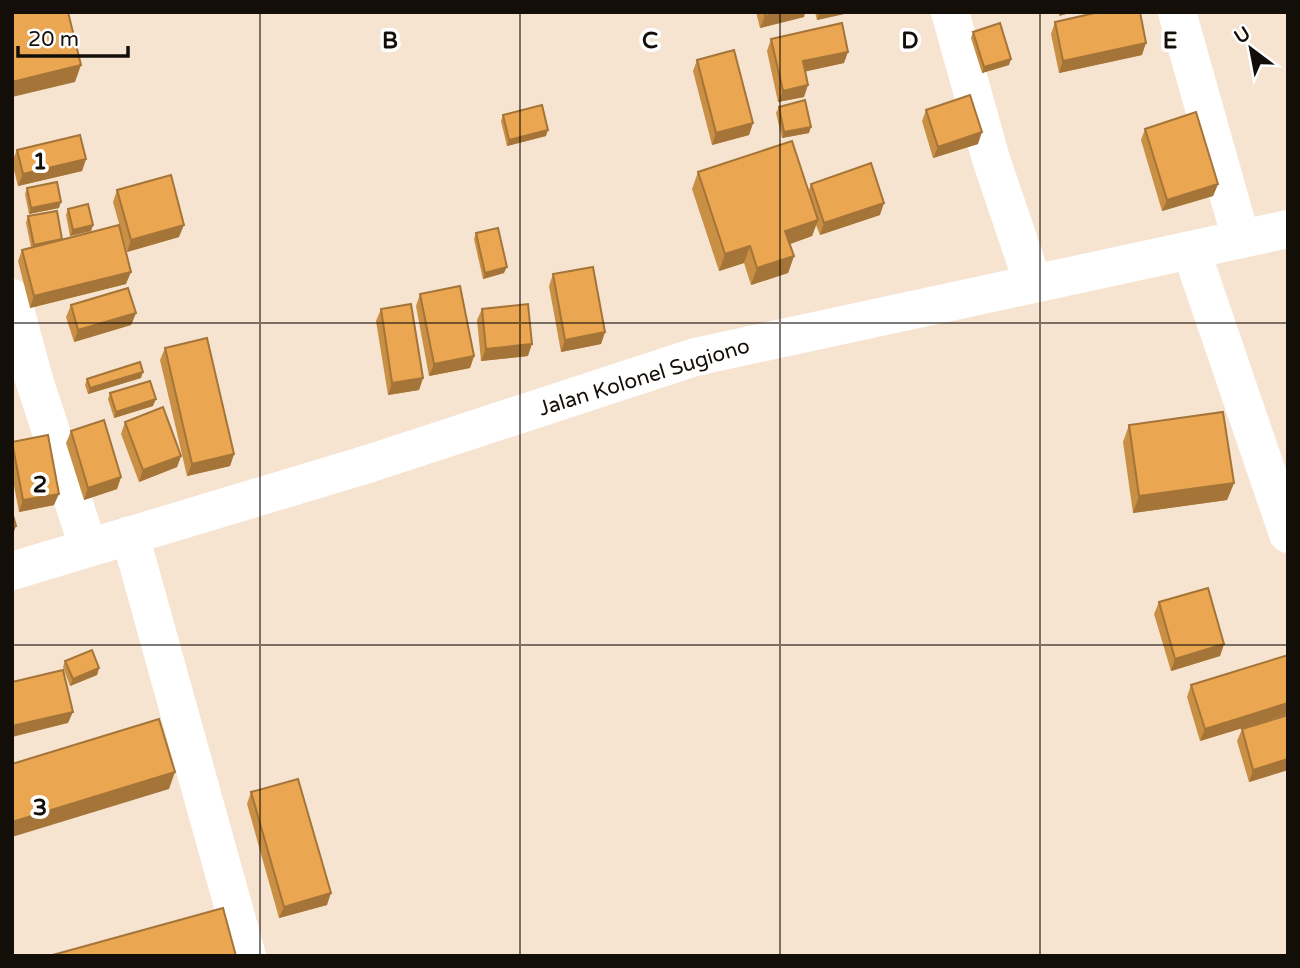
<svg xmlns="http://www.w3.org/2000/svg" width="1300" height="968" viewBox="0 0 1300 968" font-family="'Varela Round',sans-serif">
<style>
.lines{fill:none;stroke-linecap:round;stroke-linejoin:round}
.minor{stroke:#fff;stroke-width:38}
.wall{fill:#c98f45}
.shaded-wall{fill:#a47438}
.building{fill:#eaa650;stroke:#a47438;stroke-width:2}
.grid{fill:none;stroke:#140e08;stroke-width:2;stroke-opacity:0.55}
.labels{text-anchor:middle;stroke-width:7;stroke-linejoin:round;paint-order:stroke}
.street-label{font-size:21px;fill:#140e08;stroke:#fff}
.grid-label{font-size:23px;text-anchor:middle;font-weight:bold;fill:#140e08;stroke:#fff;stroke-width:7;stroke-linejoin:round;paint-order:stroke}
</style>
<rect width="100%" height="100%" fill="#f6e4d0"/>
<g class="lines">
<g class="minor">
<polyline points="950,12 991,159 1033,283"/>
<polyline points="1177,12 1241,239"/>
<polyline points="1191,250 1288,534"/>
<polyline points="12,298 33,376 88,547"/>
<polyline points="130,535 247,956"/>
<polyline points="12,571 368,464 695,357 1288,229"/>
</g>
</g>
<g class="wall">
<polygon points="756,12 805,12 804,17 760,28"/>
<polygon points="815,12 853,12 817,20"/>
<polygon points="1055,22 1142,55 1059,73 1051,34"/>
<polygon points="973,32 1009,65 982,73 971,38"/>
<polygon points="771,39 844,63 806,71 804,97 778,102 767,51"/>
<polygon points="697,60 753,123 749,135 712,145 693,71"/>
<polygon points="779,107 809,133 782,138 776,113"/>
<polygon points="926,110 978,144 933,158 922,121"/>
<polygon points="503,115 546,136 507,146 501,121"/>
<polygon points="1145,129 1218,184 1213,196 1162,211 1141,140"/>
<polygon points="17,150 86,159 82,171 18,186 12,162"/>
<polygon points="698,172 809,190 811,184 880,215 820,235 816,225 812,236 790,244 794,256 788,273 751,285 744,263 719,271 692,189"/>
<polygon points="27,188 59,208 29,214 25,194"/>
<polygon points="117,190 179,237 127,252 113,202"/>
<polygon points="68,209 93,225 91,231 70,236 66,215"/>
<polygon points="28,216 62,239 126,284 30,308 18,261 22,250 31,247 26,223"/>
<polygon points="476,233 504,273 483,279 474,239"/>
<polygon points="553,274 605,332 601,344 561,352 549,286"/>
<polygon points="420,294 474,356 470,368 429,376 416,306"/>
<polygon points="71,305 136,313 131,325 74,342 66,317"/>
<polygon points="381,309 423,378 419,390 388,395 376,321"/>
<polygon points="482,309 528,356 481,361 477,320"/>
<polygon points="165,348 234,454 230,466 187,476 160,360"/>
<polygon points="141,378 88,394 85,385 87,379"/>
<polygon points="110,393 153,406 114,418 108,399"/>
<polygon points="125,422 181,456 177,467 139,482 121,434"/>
<polygon points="1129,425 1234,483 1227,500 1133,513 1123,442"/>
<polygon points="71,431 121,477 117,489 84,500 66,443"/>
<polygon points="12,442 54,505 19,512 12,475"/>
<polygon points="1159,602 1224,644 1220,656 1171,671 1154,614"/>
<polygon points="1288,655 1288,714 1200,741 1187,697 1191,685"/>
<polygon points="65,661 99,668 97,675 70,686 63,667"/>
<polygon points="1288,715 1288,770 1249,782 1237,741 1242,729"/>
<polygon points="251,792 327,905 279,918 247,804"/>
</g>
<g class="shaded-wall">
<polygon points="780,12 805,12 804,17 760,28 765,16"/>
<polygon points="828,12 853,12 817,20 819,14"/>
<polygon points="1060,12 1074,12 1059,16"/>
<polygon points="1146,43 1142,55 1059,73 1063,61"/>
<polygon points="848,52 844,63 799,73 803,61"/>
<polygon points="1011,59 1009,65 982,73 984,67"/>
<polygon points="81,65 75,82 12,97 12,82"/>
<polygon points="808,85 804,97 778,102 783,91"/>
<polygon points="753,123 749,135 712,145 716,133"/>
<polygon points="811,127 809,133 782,138 784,132"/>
<polygon points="548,130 546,136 507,146 509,140"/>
<polygon points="982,132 978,144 933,158 938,147"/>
<polygon points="86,159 82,171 18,186 23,174"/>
<polygon points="1218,184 1213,196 1162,211 1167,200"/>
<polygon points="61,202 59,208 29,214 31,208"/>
<polygon points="884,203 880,215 820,235 824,223"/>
<polygon points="818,220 812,236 779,248 785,231"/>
<polygon points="93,225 91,231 70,236 73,230"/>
<polygon points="184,225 179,237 127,252 131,240"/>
<polygon points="750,246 744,263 719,271 725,254"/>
<polygon points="794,256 788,273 751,285 757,268"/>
<polygon points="507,267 504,273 483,279 485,273"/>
<polygon points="131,272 126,284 30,308 34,296"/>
<polygon points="136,313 131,325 74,342 78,330"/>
<polygon points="605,332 601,344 561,352 565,340"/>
<polygon points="532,344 528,356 481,361 486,349"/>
<polygon points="474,356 470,368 429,376 434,364"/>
<polygon points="143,372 141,378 88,394 90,388"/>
<polygon points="423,378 419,390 388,395 392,383"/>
<polygon points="156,399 153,406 114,418 116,412"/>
<polygon points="234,454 230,466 187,476 192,464"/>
<polygon points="181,456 177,467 139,482 143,470"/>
<polygon points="121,477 117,489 84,500 88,488"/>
<polygon points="1234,483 1227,500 1133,513 1139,496"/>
<polygon points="59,494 54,505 19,512 23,500"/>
<polygon points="16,526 12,537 12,527"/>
<polygon points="1224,644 1220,656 1171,671 1175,659"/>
<polygon points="99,668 97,675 70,686 73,679"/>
<polygon points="1288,703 1288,714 1200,741 1205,729"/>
<polygon points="73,712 68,723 12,737 12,726"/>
<polygon points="1288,759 1288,770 1249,782 1253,770"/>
<polygon points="175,772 169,789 12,837 12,822"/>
<polygon points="331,893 327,905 279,918 284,907"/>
</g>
<g class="building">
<polygon points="12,12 68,12 81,65 12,82"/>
<polygon points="764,12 780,12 765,16"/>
<polygon points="1099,12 1140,12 1146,43 1063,61 1055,22"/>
<polygon points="842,23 848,52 803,61 808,85 783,91 771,39"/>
<polygon points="1000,23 1011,59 984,67 973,32"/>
<polygon points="734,50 753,123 716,133 697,60"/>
<polygon points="970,95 982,132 938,147 926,110"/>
<polygon points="805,100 811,127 784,132 779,107"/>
<polygon points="542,105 548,130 509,140 503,115"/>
<polygon points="1196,112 1218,184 1167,200 1145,129"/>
<polygon points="80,135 86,159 23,174 17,150"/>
<polygon points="792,141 818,220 785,231 794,256 757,268 750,246 725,254 698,172"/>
<polygon points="871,163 884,203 824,223 811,184"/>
<polygon points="171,175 184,225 131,240 117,190"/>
<polygon points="57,182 61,202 31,208 27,188"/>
<polygon points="88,204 93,225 73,230 68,209"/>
<polygon points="57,211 62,239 34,245 28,216"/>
<polygon points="119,225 131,272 34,296 22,250"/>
<polygon points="498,228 507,267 485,273 476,233"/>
<polygon points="593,267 605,332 565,340 553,274"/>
<polygon points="460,286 474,356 434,364 420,294"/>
<polygon points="128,288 136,313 78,330 71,305"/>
<polygon points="411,304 423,378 392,383 381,309"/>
<polygon points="528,304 532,344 486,349 482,309"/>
<polygon points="207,338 234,454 192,464 165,348"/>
<polygon points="140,362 143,372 90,388 87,379"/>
<polygon points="150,381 156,399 116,412 110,393"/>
<polygon points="163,407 181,456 143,470 125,422"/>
<polygon points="1223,412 1234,483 1139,496 1129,425"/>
<polygon points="104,420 121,477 88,488 71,431"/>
<polygon points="48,435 59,494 23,500 12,442"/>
<polygon points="12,512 16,526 12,527"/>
<polygon points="1208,588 1224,644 1175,659 1159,602"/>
<polygon points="92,650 99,668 73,679 65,661"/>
<polygon points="1288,655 1288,703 1205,729 1191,685"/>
<polygon points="63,670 73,712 12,726 12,682"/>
<polygon points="1288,715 1288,759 1253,770 1242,729"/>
<polygon points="159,719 175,772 12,822 12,764"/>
<polygon points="298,779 331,893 284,907 251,792"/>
<polygon points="223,908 236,956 49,956"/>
</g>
<path class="grid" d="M260,12V956M520,12V956M780,12V956M1040,12V956M12,323H1288M12,645H1288"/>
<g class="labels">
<g class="street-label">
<text transform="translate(644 377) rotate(-17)" y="7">Jalan Kolonel Sugiono</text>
</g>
</g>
<g class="grid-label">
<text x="390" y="48">B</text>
<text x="650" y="48">C</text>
<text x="910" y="48">D</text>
<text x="1170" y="48">E</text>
<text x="40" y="169">1</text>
<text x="40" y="492">2</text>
<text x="40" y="815">3</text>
</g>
<rect width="1300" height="968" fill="none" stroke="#140e08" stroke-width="28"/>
<g transform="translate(1251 49) rotate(328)" stroke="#ffffff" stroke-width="5" paint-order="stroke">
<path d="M0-5L12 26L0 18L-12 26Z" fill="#140e08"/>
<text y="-10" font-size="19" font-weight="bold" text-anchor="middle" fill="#140e08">U</text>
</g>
<path d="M18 46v10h110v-10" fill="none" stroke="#140e08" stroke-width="3.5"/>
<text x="28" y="46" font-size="21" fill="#140e08" stroke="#ffffff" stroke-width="5" paint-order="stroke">20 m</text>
</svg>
